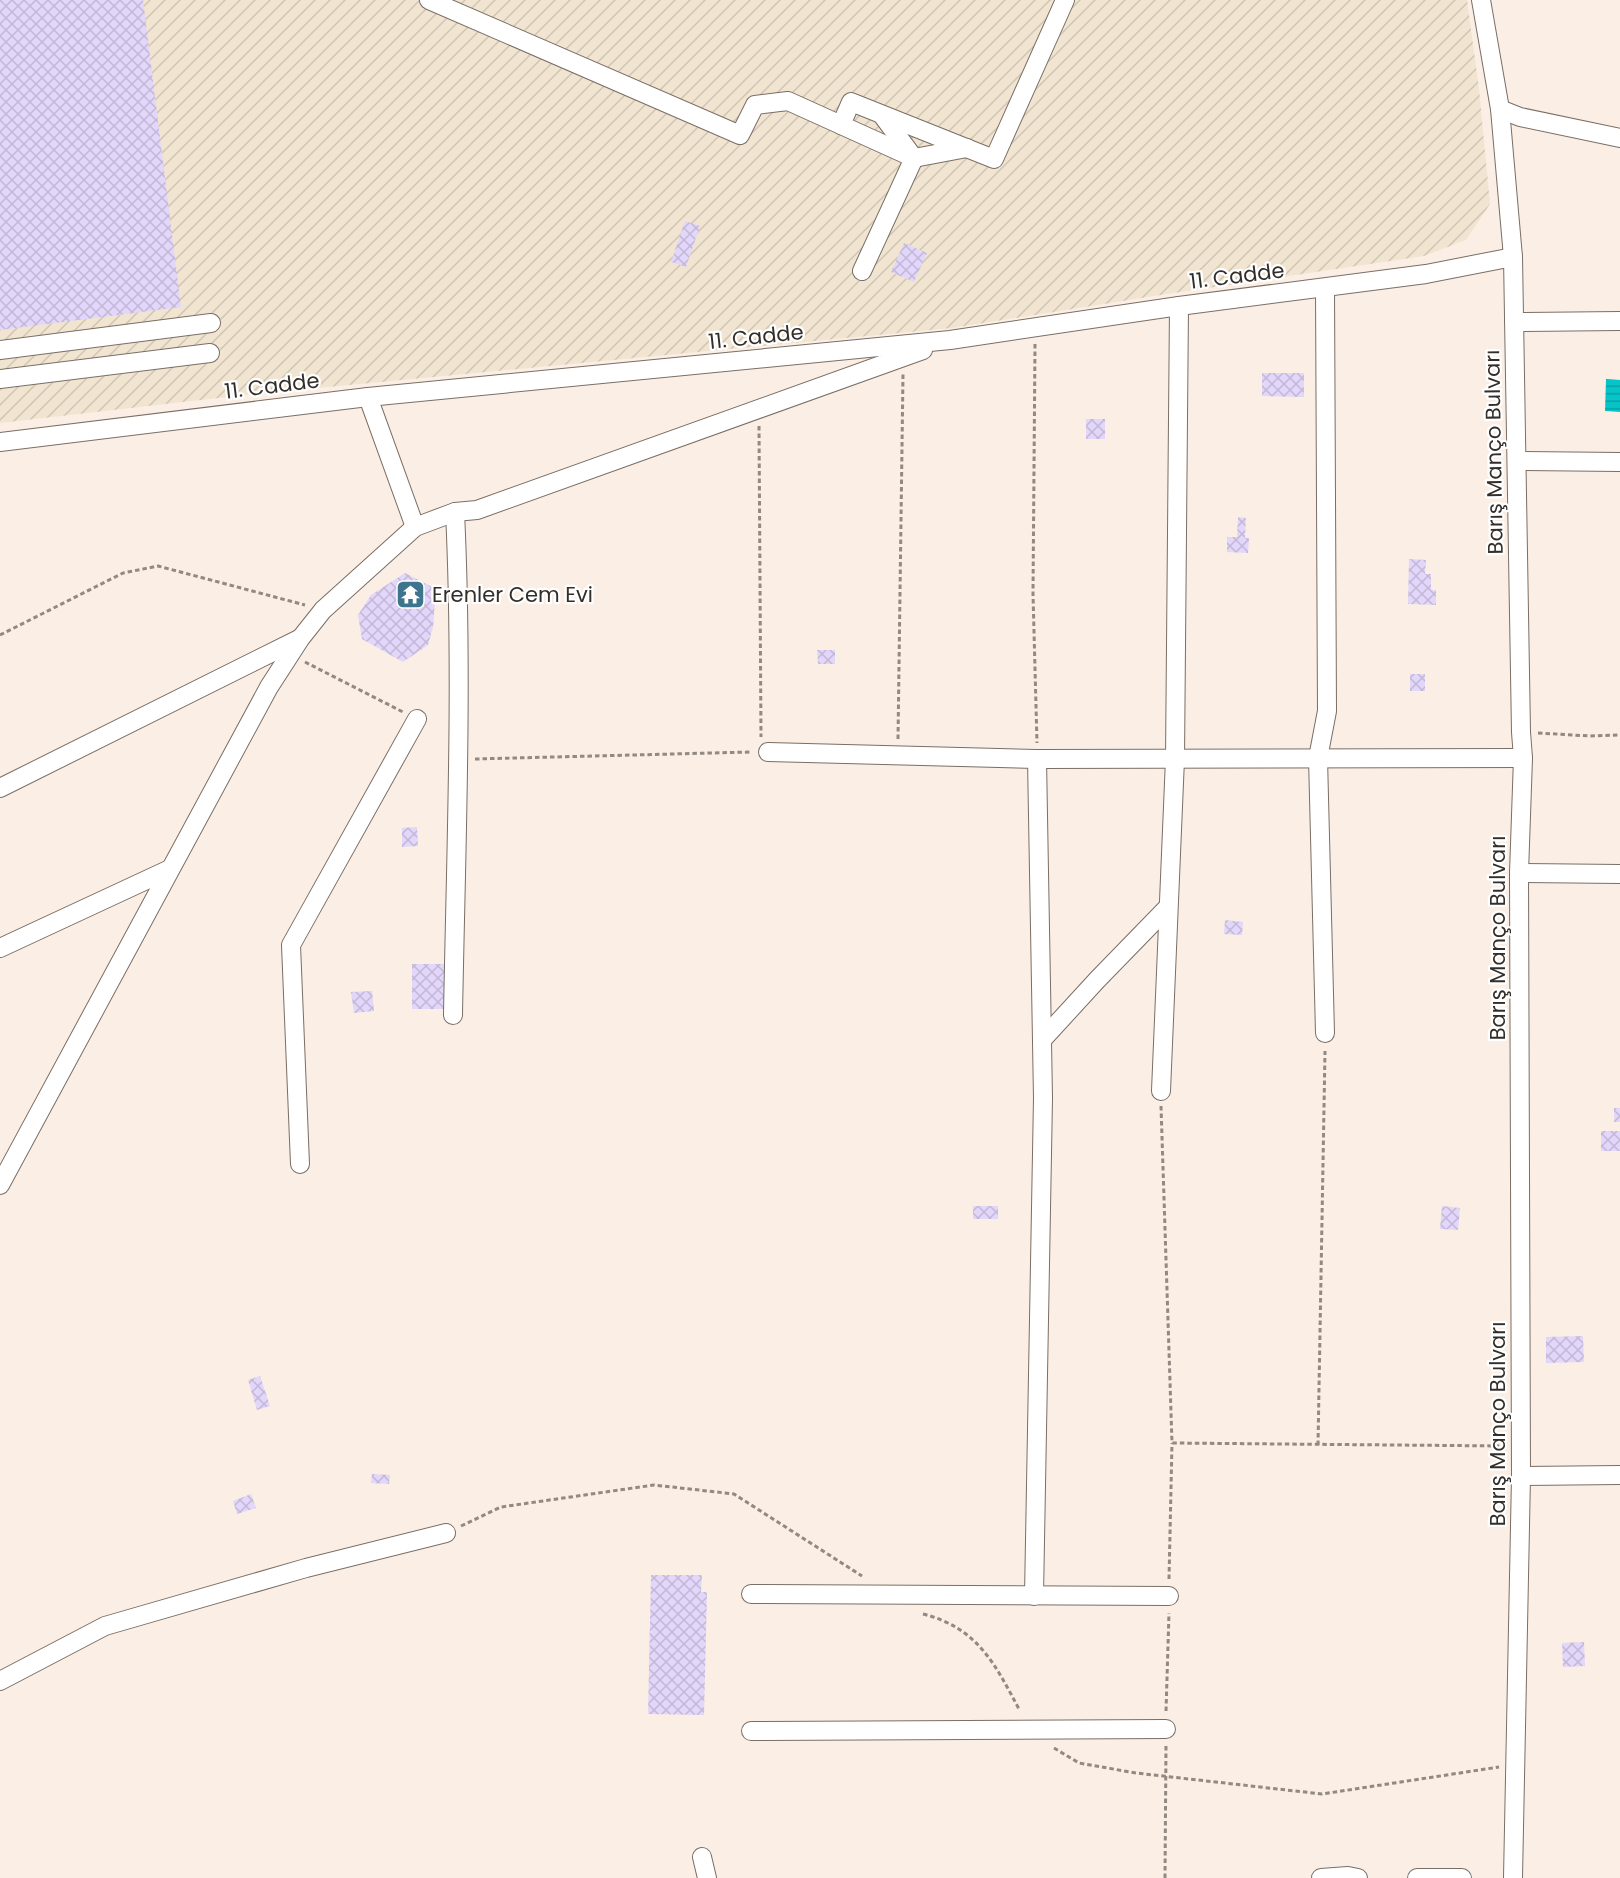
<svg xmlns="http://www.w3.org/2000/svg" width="1620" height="1878" viewBox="0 0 1620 1878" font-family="Poppins,sans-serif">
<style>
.industrial{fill:url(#industrial-furrows)}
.water{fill:url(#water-rules)}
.building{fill:url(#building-cross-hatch)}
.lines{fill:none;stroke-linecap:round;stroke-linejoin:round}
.minor-casing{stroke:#7a6e65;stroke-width:20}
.path{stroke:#918982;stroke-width:3;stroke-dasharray:4.5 3;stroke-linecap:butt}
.minor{stroke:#fff;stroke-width:18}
.labels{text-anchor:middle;stroke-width:4.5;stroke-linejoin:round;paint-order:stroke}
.street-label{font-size:21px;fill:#322e2a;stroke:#fff}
.poi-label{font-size:21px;fill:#322e2a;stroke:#fff;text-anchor:start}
</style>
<defs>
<pattern id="industrial-furrows" width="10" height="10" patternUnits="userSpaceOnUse" patternTransform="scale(1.5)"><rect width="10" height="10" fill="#f1e5d1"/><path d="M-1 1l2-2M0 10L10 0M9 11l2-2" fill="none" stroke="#cfc5b4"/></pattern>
<pattern id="water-rules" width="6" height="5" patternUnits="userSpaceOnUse" patternTransform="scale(1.5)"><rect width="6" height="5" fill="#06c5c9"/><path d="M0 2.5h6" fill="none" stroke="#08a0a3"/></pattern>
<pattern id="building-cross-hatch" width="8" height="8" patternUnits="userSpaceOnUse" patternTransform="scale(1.5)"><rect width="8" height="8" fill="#e2d6fa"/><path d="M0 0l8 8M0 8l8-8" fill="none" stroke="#c2b8d6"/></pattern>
</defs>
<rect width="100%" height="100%" fill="#fbeee4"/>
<polygon class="industrial" points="0,0 1467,0 1479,89 1490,204 1466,240 1424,256 1167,294 952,328 244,395 0,423"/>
<polygon class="water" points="1606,379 1620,380 1620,412 1605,411"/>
<g class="building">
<polygon points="0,0 143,0 181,307 0,330"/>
<polygon points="685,221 700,226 686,267 671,262"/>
<polygon points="904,243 927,253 914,282 891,272"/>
<polygon points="1262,373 1304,373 1304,397 1262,396"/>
<rect x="1086" y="419" width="19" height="20"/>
<polygon points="1238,517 1246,518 1245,538 1249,538 1248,553 1227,552 1227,537 1237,537"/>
<polygon points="1409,559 1426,560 1425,574 1431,574 1431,590 1436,590 1436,605 1408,604"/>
<polygon points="405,573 436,589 433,627 428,645 403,662 362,639 358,615 371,595"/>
<polygon points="817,650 835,650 835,664 818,664"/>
<rect x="1410" y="674" width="15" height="17"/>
<polygon points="417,827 418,846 402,847 402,828"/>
<polygon points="1225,920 1243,922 1242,935 1224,934"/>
<rect x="412" y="964" width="34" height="45"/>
<polygon points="372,991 374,1011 354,1013 351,992"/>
<rect x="1614" y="1108" width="6" height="14"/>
<rect x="1601" y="1131" width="19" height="20"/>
<rect x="973" y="1206" width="25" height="13"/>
<polygon points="1442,1206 1460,1208 1458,1230 1440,1229"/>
<polygon points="1583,1336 1584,1362 1546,1363 1546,1337"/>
<polygon points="260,1376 270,1406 257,1410 248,1380"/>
<polygon points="372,1474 390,1475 389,1484 371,1483"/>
<polygon points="251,1494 256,1508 237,1514 233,1501"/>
<polygon points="651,1575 702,1575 701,1592 707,1592 704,1715 648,1714"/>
<polygon points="1584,1642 1585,1666 1563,1667 1562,1643"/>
</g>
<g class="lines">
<defs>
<g id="minor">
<polyline points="429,0 740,135 755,105 788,101 914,158 862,271"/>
<polyline points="1481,0 1500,109 1513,257 1521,732 1523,758 1519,873 1521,1476 1513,1878"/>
<polyline points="1500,109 1520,117 1620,138"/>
<polyline points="882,115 914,158 967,148"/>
<polyline points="841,125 851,102 994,159 1065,0"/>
<polyline points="1325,288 1327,711 1318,758 1325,1033"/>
<polyline points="1514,322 1620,321"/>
<polyline points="0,350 211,323"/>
<polyline points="0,379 210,353"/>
<polyline points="368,397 415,527"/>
<polyline points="0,442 368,397 950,340 1179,306 1426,274 1513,257"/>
<polyline points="1517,461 1620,462"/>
<polyline points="768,752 1037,759 1523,758"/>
<polyline points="0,788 299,639"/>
<polyline points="1519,873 1620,874"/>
<polyline points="0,948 170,869"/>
<path d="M453,1015C456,847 463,680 455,512"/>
<polyline points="1042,1040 1097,980 1168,907"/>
<polyline points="1161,1091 1175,759 1179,306"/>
<polyline points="300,1164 291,945 417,719"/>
<polyline points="0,1185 269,687 300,639 323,610 415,527 455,512 477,510 923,350"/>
<polyline points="1521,1476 1620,1475"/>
<polyline points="751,1594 1169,1596"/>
<polyline points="1034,1596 1043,1098 1037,759"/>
<polyline points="0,1681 105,1626 306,1568 446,1533"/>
<polyline points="751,1731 1166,1729"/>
<polyline points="702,1857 707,1878"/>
<polyline points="1321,1878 1348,1876 1358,1878"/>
<polyline points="1417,1878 1462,1878"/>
</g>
</defs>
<use href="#minor" class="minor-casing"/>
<g class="path">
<polyline points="1035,344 1033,594 1037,743"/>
<polyline points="759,426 761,737"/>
<polyline points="0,635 123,573 158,566 305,605"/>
<polyline points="305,662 403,712"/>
<polyline points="1538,733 1590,736 1620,735"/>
<polyline points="898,739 903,374"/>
<polyline points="475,759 751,752"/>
<polyline points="1161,1106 1172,1443 1504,1446"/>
<polyline points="1318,1445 1325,1051"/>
<polyline points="461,1526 501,1507 654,1485 734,1494 862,1576"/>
<polyline points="1169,1579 1172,1443"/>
<path d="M923,1614C978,1628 995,1664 1020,1711"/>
<polyline points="1166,1711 1169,1613"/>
<polyline points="1054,1748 1079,1763 1136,1773 1322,1794 1499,1767"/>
<polyline points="1165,1878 1166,1745"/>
</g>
<use href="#minor" class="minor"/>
</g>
<defs>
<symbol id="temple-square" viewBox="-11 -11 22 22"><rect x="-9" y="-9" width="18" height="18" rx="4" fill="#3d758f" stroke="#fff"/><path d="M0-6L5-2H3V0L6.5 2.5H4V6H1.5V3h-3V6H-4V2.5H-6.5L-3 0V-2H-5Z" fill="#fff"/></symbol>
</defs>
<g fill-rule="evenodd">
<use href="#temple-square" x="394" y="578" width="33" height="33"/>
</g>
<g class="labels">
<g class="street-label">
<text transform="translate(1237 276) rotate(-7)" y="7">11. Cadde</text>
<text transform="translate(756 337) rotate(-6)" y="7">11. Cadde</text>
<text transform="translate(272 386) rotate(-7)" y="7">11. Cadde</text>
<text transform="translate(1494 452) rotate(-91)" y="7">Barış Manço Bulvarı</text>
<text transform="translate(1498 938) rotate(-90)" y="7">Barış Manço Bulvarı</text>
<text transform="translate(1498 1424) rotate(-90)" y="7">Barış Manço Bulvarı</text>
</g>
<g class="poi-label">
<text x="432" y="602">Erenler Cem Evi</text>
</g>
</g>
</svg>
